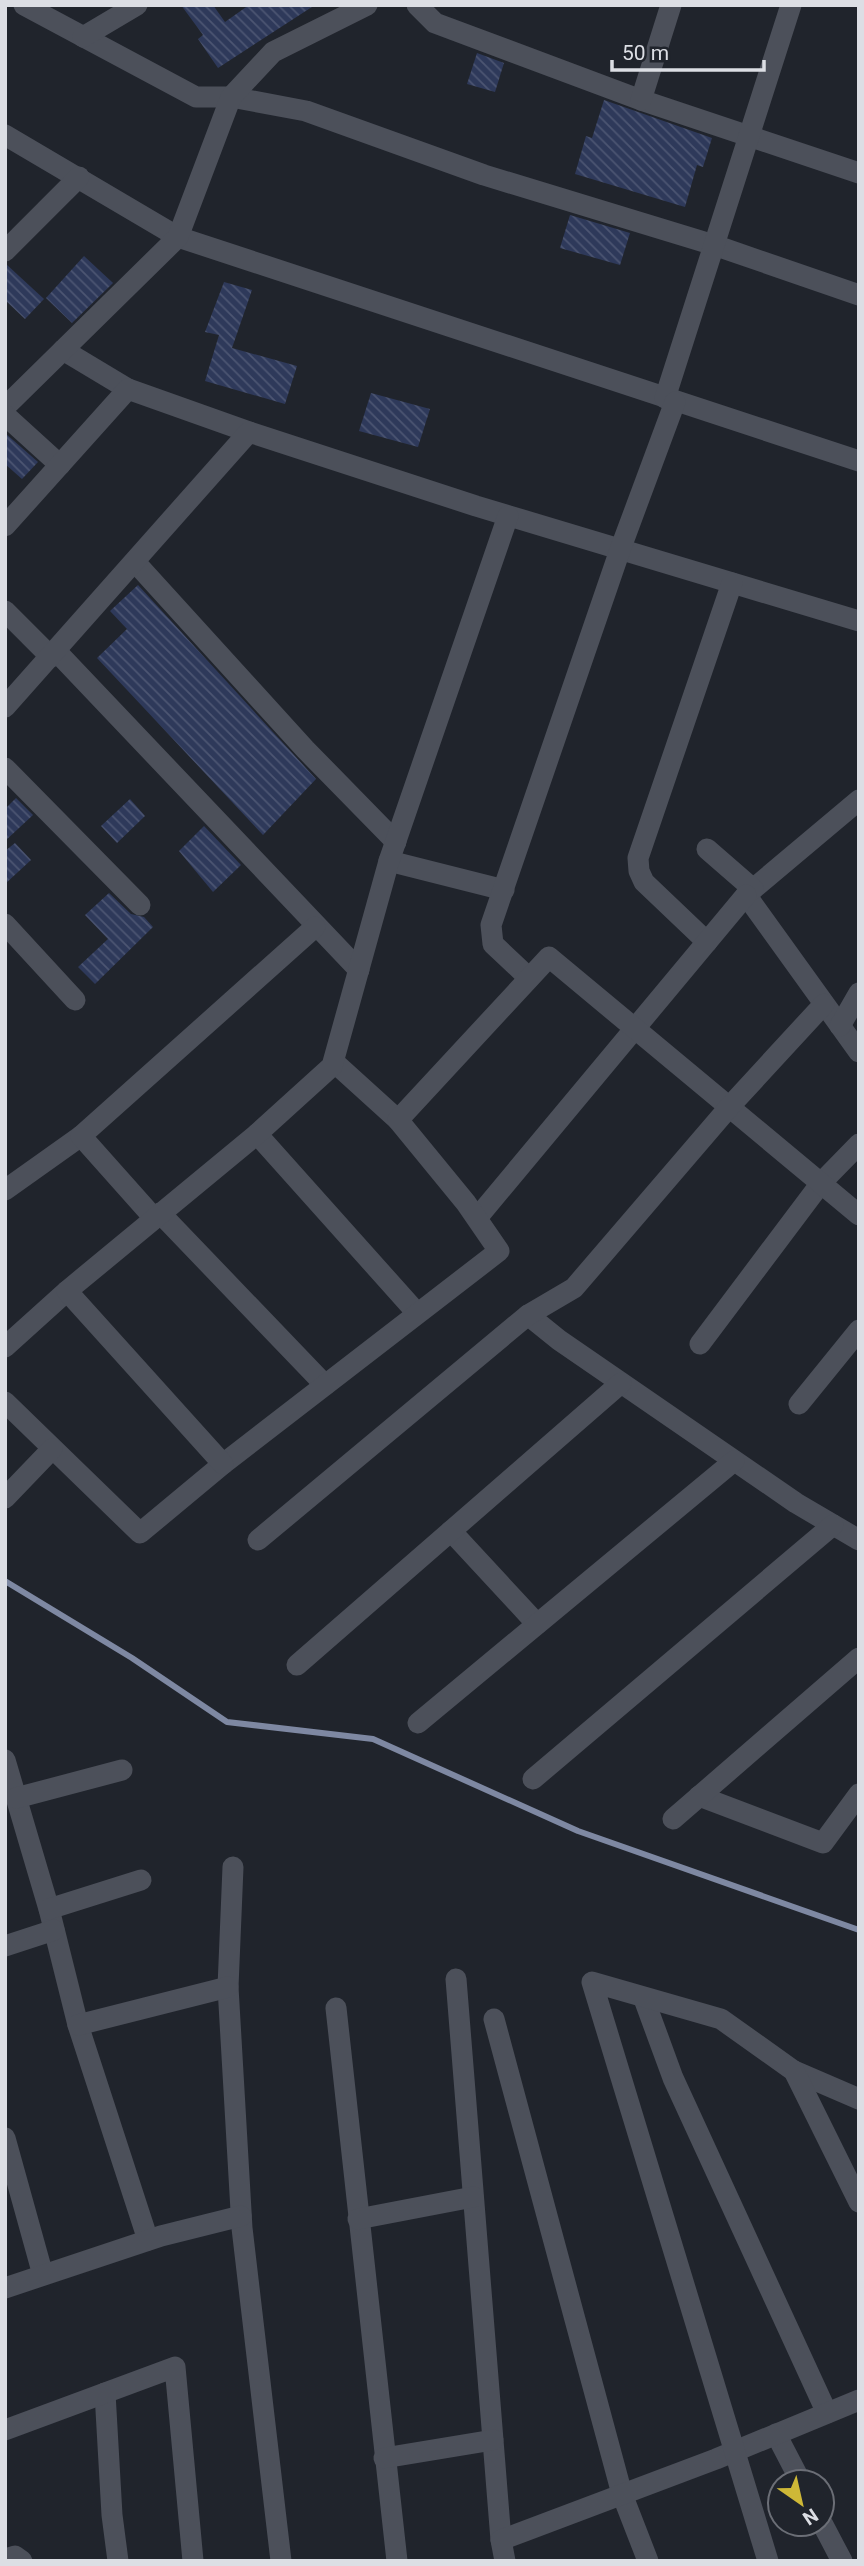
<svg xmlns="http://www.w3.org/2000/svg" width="864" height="2566" viewBox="0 0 864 2566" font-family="Roboto,sans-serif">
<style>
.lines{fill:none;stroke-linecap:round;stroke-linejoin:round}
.stream{stroke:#7e88a2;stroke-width:6}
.building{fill:url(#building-back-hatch)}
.minor{stroke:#4c505a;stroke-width:21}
</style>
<defs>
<pattern id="building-back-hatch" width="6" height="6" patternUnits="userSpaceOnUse" patternTransform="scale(1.75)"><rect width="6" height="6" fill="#2e395a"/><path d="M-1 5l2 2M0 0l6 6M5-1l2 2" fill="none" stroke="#4c5572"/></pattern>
</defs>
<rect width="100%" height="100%" fill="#20242c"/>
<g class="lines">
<polyline class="stream" points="5,1581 132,1658 227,1722 373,1739 578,1831 859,1930"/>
</g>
<g class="building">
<polygon points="181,5 213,5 225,22 249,5 315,5 218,68 198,39 203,35"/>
<polygon points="477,53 504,63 495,92 467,84"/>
<polygon points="604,100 712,138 703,167 697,165 685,207 575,174 586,136 592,138"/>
<polygon points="570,215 630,233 620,265 560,248"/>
<polygon points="84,256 113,283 72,323 46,298"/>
<polygon points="6,264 44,299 25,319 5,300"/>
<polygon points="224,282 252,290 232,348 297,366 285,404 205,381 219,335 205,332"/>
<polygon points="371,393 430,409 418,447 359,431"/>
<polygon points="5,433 38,462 22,479 5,464"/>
<polygon points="138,585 316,779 263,835 97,658 127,629 110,611"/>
<polygon points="16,798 33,815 5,841 5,809"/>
<polygon points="130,799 145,816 117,843 101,826"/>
<polygon points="204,826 241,865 213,892 179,851"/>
<polygon points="15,843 31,860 5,884 5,851"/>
<polygon points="109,893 131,914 144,917 153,927 95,984 78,967 108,939 85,915"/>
</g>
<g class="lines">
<g class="minor">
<polyline points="24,5 196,97 231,97 306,111 484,175 714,245 859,295"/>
<polyline points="417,5 435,23 641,100 859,173"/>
<polyline points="83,37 137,5"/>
<polyline points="641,100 671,5"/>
<polyline points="5,135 178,237 859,461"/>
<polyline points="5,251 79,177"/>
<polyline points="63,350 128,389"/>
<polyline points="665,398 791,5"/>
<polyline points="5,407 178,237 231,97 273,52 367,5"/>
<polyline points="5,415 60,465"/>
<polyline points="5,526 128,389 249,432"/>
<polyline points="135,562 305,749 396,842"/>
<polyline points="5,611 51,657"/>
<polyline points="56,651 359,970"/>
<polyline points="5,707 249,432 476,506 859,621"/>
<polyline points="5,768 140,905"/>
<polyline points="859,800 746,895 859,1052"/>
<polyline points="707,849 753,889"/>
<polyline points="389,861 504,890"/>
<polyline points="5,924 75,1000"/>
<polyline points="707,942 644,882 639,871 638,858 732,583"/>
<polyline points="529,978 493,944 491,925 620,550 675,402"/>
<polyline points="840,1026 859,993"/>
<polyline points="334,1062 398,1120"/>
<polyline points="257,1134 417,1313"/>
<polyline points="5,1190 81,1136"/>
<polyline points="160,1213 325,1385"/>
<polyline points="154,1218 81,1136 315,927"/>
<polyline points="477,1218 746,895"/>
<polyline points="528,1315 559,1340 796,1503 859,1540"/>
<polyline points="700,1344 821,1183 859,1144"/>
<polyline points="5,1347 67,1291"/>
<polyline points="5,1402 140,1533 223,1464 499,1251 466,1203 398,1120 549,957 859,1215"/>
<polyline points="799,1404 859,1330"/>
<polyline points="223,1464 67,1291 257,1134 332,1066 389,861 508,516"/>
<polyline points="5,1498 52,1449"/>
<polyline points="451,1531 537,1624"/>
<polyline points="258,1540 528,1315 574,1288 731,1105 824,1004"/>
<polyline points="297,1665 621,1383"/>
<polyline points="418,1723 734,1461"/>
<polyline points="5,1760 49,1909 78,2025 148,2240"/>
<polyline points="533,1779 833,1525"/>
<polyline points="699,1796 823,1843 859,1794"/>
<polyline points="16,1798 122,1770"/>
<polyline points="673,1819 859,1658"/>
<polyline points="233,1867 228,1987 242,2228 281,2561"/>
<polyline points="49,1909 141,1880"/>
<polyline points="5,1946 54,1930"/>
<polyline points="456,1979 501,2540"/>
<polyline points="644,1999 673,2078 827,2413"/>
<polyline points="336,2008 397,2561"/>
<polyline points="494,2019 622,2494 648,2561"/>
<polyline points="78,2025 228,1987"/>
<polyline points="794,2071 859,2099"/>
<polyline points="5,2138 43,2275"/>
<polyline points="358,2219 473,2197"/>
<polyline points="5,2288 161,2236 241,2216"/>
<polyline points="105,2393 112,2515 118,2561"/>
<polyline points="5,2430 175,2367 193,2561"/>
<polyline points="776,2434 801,2482"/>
<polyline points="384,2458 493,2440"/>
<polyline points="822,2523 842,2561"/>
<polyline points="5,2559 15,2556 22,2561"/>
<polyline points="505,2561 501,2540 716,2459 859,2400"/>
<polyline points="768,2561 592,1982 721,2019 794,2071 859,2202"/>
</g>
</g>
<rect width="864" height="2566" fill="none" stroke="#dcdee4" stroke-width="14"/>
<g transform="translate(801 2503) rotate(146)"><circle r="33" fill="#20242c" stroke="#6b6e76" stroke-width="2"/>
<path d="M0-5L12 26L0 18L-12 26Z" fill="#ceb837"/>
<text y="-10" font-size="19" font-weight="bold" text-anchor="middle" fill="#dcdee4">N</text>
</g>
<path d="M612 60v10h152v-10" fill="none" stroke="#dcdee4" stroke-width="3.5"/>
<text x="622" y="60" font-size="21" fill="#dcdee4" stroke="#20242c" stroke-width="5" paint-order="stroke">50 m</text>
</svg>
